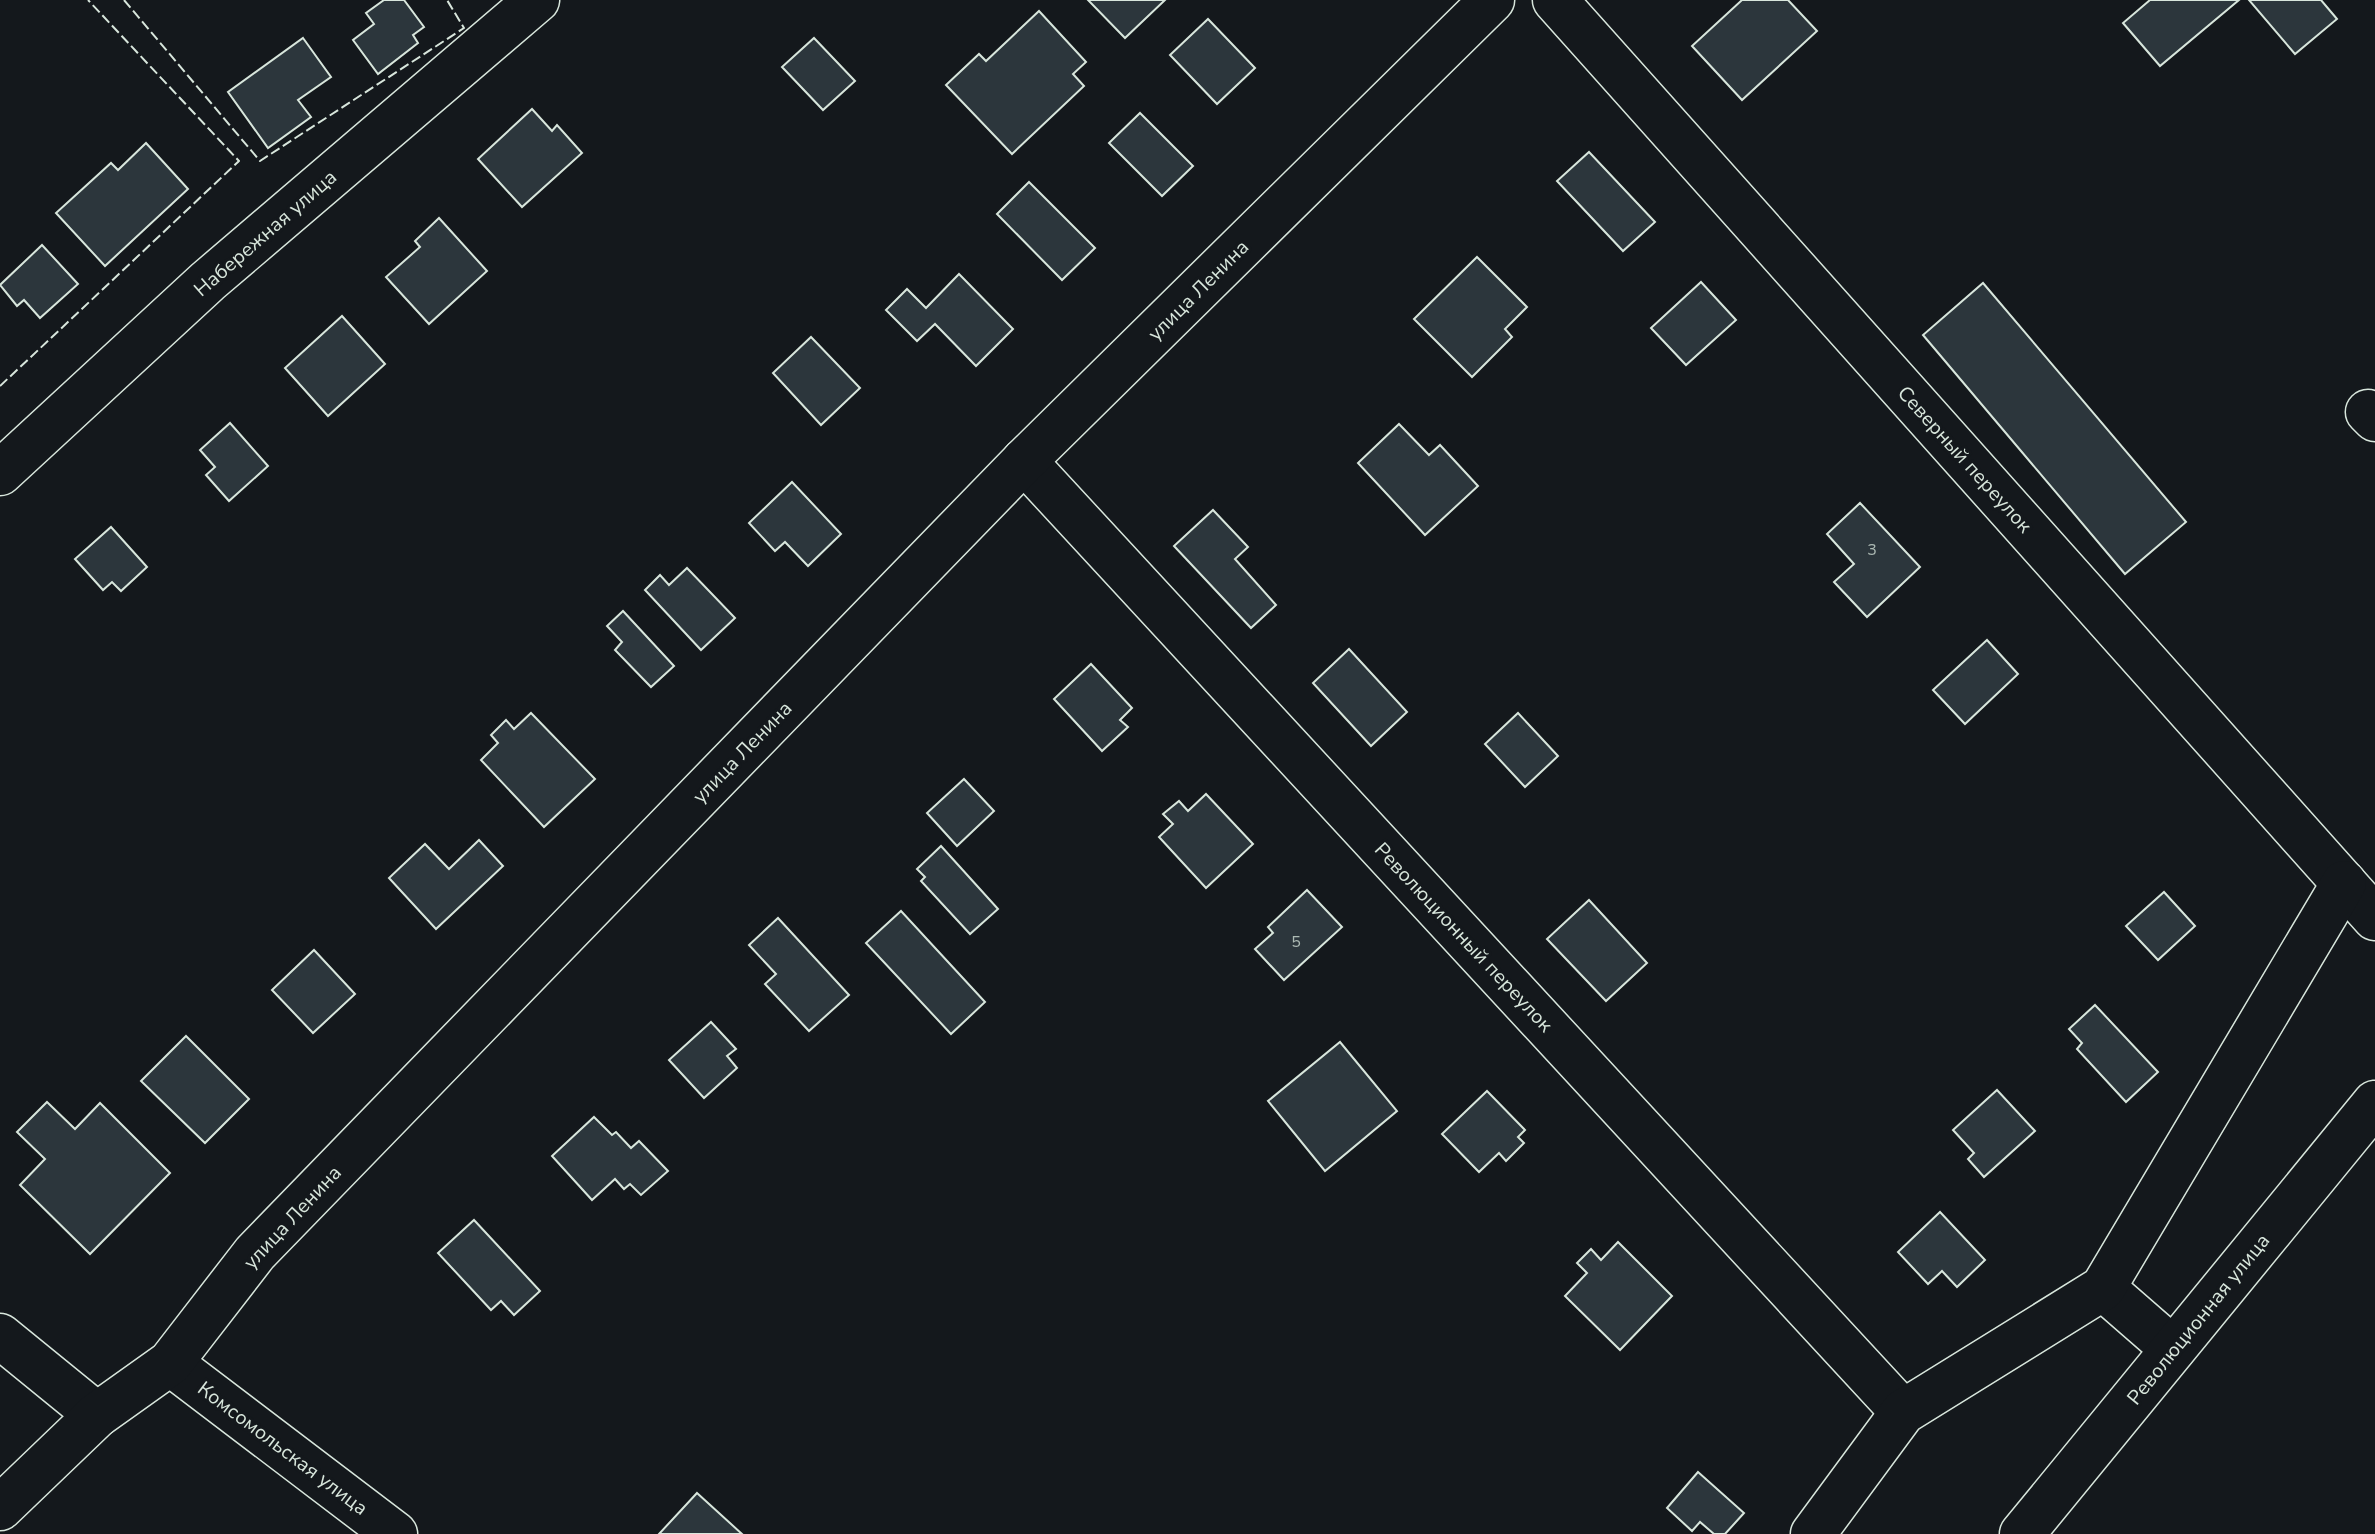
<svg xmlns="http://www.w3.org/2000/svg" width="2375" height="1534" viewBox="0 0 2375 1534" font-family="'Nunito Sans',sans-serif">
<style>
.building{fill:#2c363c;stroke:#d8e6dc;stroke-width:2}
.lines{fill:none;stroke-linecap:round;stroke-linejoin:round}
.minor-casing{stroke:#d8e6dc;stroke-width:47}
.major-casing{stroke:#d8e6dc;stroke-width:47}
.minor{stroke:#14181c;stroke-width:44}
.major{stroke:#14181c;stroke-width:44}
.fence{stroke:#d8e6dc;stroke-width:2;stroke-dasharray:10 4;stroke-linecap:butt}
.labels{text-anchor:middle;stroke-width:6;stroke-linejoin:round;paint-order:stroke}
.number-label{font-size:16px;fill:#adbab4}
.street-label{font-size:20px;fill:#d8e6dc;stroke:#14181c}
</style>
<rect width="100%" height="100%" fill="#14181c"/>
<g class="building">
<polygon points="384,0 404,0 424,27 413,35 418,43 378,74 353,40 374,24 366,13"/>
<polygon points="1088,0 1165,0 1125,38"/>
<polygon points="1742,0 1788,0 1817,31 1742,100 1692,46"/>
<polygon points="2150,0 2239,0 2160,66 2123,23"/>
<polygon points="2249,0 2321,0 2337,19 2295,54"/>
<polygon points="1039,11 1086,62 1073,74 1084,86 1012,154 946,85 979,54 986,61"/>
<polygon points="1208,19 1255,68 1217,104 1170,55"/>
<polygon points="303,38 331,77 298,100 311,117 268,148 228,92"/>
<polygon points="814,38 855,81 823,110 782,67"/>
<polygon points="532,109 552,131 557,125 582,153 522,207 478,159"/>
<polygon points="1140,113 1193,166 1162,196 1109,143"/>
<polygon points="146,143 188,189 105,266 56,213 111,163 118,170"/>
<polygon points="1589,152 1655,222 1623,251 1557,181"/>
<polygon points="1029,182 1095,248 1062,280 997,214"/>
<polygon points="439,218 487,271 429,324 386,277 420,247 415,241"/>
<polygon points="42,245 78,284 40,318 24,300 17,306 0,285"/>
<polygon points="1477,257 1527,307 1505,329 1512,337 1472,377 1414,319"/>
<polygon points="959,274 1013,329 976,366 935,324 917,341 886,310 907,289 926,308"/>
<polygon points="1701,282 1736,320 1686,365 1651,328"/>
<polygon points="1983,283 2186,522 2125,574 1923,335"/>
<polygon points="342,316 385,364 328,416 285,368"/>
<polygon points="811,337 860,388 821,425 773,373"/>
<polygon points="230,423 268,466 229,501 206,475 215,467 200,450"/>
<polygon points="1399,424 1429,455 1440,445 1478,486 1425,535 1358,463"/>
<polygon points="792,482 841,534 808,566 785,542 775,551 749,523"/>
<polygon points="1860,503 1920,567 1867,617 1834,582 1854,564 1827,534"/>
<polygon points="1213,510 1248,547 1235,559 1276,605 1251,628 1174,546"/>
<polygon points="111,527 147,567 121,591 112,582 103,590 75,559"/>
<polygon points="687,568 735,618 701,650 645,590 660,575 669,585"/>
<polygon points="623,611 674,666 651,687 615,650 622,642 607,626"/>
<polygon points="1987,640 2018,674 1965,724 1933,690"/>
<polygon points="1349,649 1407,712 1371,746 1313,683"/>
<polygon points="1091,664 1132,708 1120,720 1128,727 1102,751 1054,699"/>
<polygon points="531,713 595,779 544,827 481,760 498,743 491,735 506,720 514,729"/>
<polygon points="1518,713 1558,756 1525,787 1485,744"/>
<polygon points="964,779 994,811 957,846 927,813"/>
<polygon points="1206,794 1253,844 1206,888 1159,837 1173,824 1163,814 1179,801 1188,811"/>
<polygon points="479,840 503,866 436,929 389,878 425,844 449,869"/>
<polygon points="941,846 998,909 970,934 921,881 925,877 917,869"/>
<polygon points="1307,890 1342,927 1284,980 1255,949 1273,933 1268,927"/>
<polygon points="2164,892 2195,926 2158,960 2126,926"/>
<polygon points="1589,900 1647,963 1606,1001 1547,939"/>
<polygon points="901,911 985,1002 951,1034 866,943"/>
<polygon points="778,918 849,995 809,1031 765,984 776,974 749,945"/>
<polygon points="314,950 355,994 313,1033 272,990"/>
<polygon points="2095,1005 2158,1072 2126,1102 2077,1049 2082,1043 2069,1029"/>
<polygon points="711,1022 736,1049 727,1056 737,1068 704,1098 669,1060"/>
<polygon points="186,1036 249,1099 205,1143 141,1081"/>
<polygon points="1340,1042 1397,1111 1325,1171 1268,1101"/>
<polygon points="1997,1090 2035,1131 1984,1177 1968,1159 1974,1153 1953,1130"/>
<polygon points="1487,1091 1525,1130 1518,1137 1524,1143 1506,1161 1499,1153 1479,1172 1442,1134"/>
<polygon points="47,1102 75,1129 100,1103 170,1173 90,1254 20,1185 45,1159 17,1132"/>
<polygon points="594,1117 612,1135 616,1132 631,1148 639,1141 668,1171 641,1195 630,1184 624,1189 615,1179 592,1200 552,1156"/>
<polygon points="1940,1212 1985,1260 1957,1287 1942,1271 1928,1284 1898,1252"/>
<polygon points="474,1220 540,1291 514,1315 501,1301 491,1310 438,1253"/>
<polygon points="1618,1242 1672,1296 1620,1350 1565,1296 1587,1273 1577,1263 1591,1249 1601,1260"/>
<polygon points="1698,1472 1744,1513 1725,1534 1714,1534 1700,1522 1692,1531 1667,1508"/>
<polygon points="697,1493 742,1534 659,1534"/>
</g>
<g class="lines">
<defs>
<g id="minor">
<polyline points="1555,0 2375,918"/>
<polyline points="2368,412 2375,419"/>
<polyline points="1024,461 1903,1412"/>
<polyline points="0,473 208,281 537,0"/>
<polyline points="2103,1288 2173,1349"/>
<polyline points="0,1336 97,1415"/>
<polyline points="170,1363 395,1534"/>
<polyline points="0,1508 97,1415 170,1363 255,1253 1024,461 1492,0"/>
<polyline points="1813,1534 1903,1412 2103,1288 2344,883"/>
</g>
<polyline id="major" points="2022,1534 2375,1103"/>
</defs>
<use href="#minor" class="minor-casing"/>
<use href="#major" class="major-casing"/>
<use href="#minor" class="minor"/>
<use href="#major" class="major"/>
<g class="fence">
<polyline points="124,0 260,161 464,28 447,0"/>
<polyline points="0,386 239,161 88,0"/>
</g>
</g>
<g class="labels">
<g class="number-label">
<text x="1872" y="555">3</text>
<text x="1296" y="947">5</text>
</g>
<g class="street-label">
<text transform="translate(265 233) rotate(-41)" y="7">Набережная улица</text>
<text transform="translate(1198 290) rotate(-45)" y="7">улица Ленина</text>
<text transform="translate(1965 459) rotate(48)" y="7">Северный переулок</text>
<text transform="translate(742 752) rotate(-46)" y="7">улица Ленина</text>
<text transform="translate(1464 937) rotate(47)" y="7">Революционный переулок</text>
<text transform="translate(292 1217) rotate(-47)" y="7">улица Ленина</text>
<text transform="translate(2198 1319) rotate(-51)" y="7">Революционная улица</text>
<text transform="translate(283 1448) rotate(37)" y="7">Комсомольская улица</text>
</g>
</g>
</svg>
